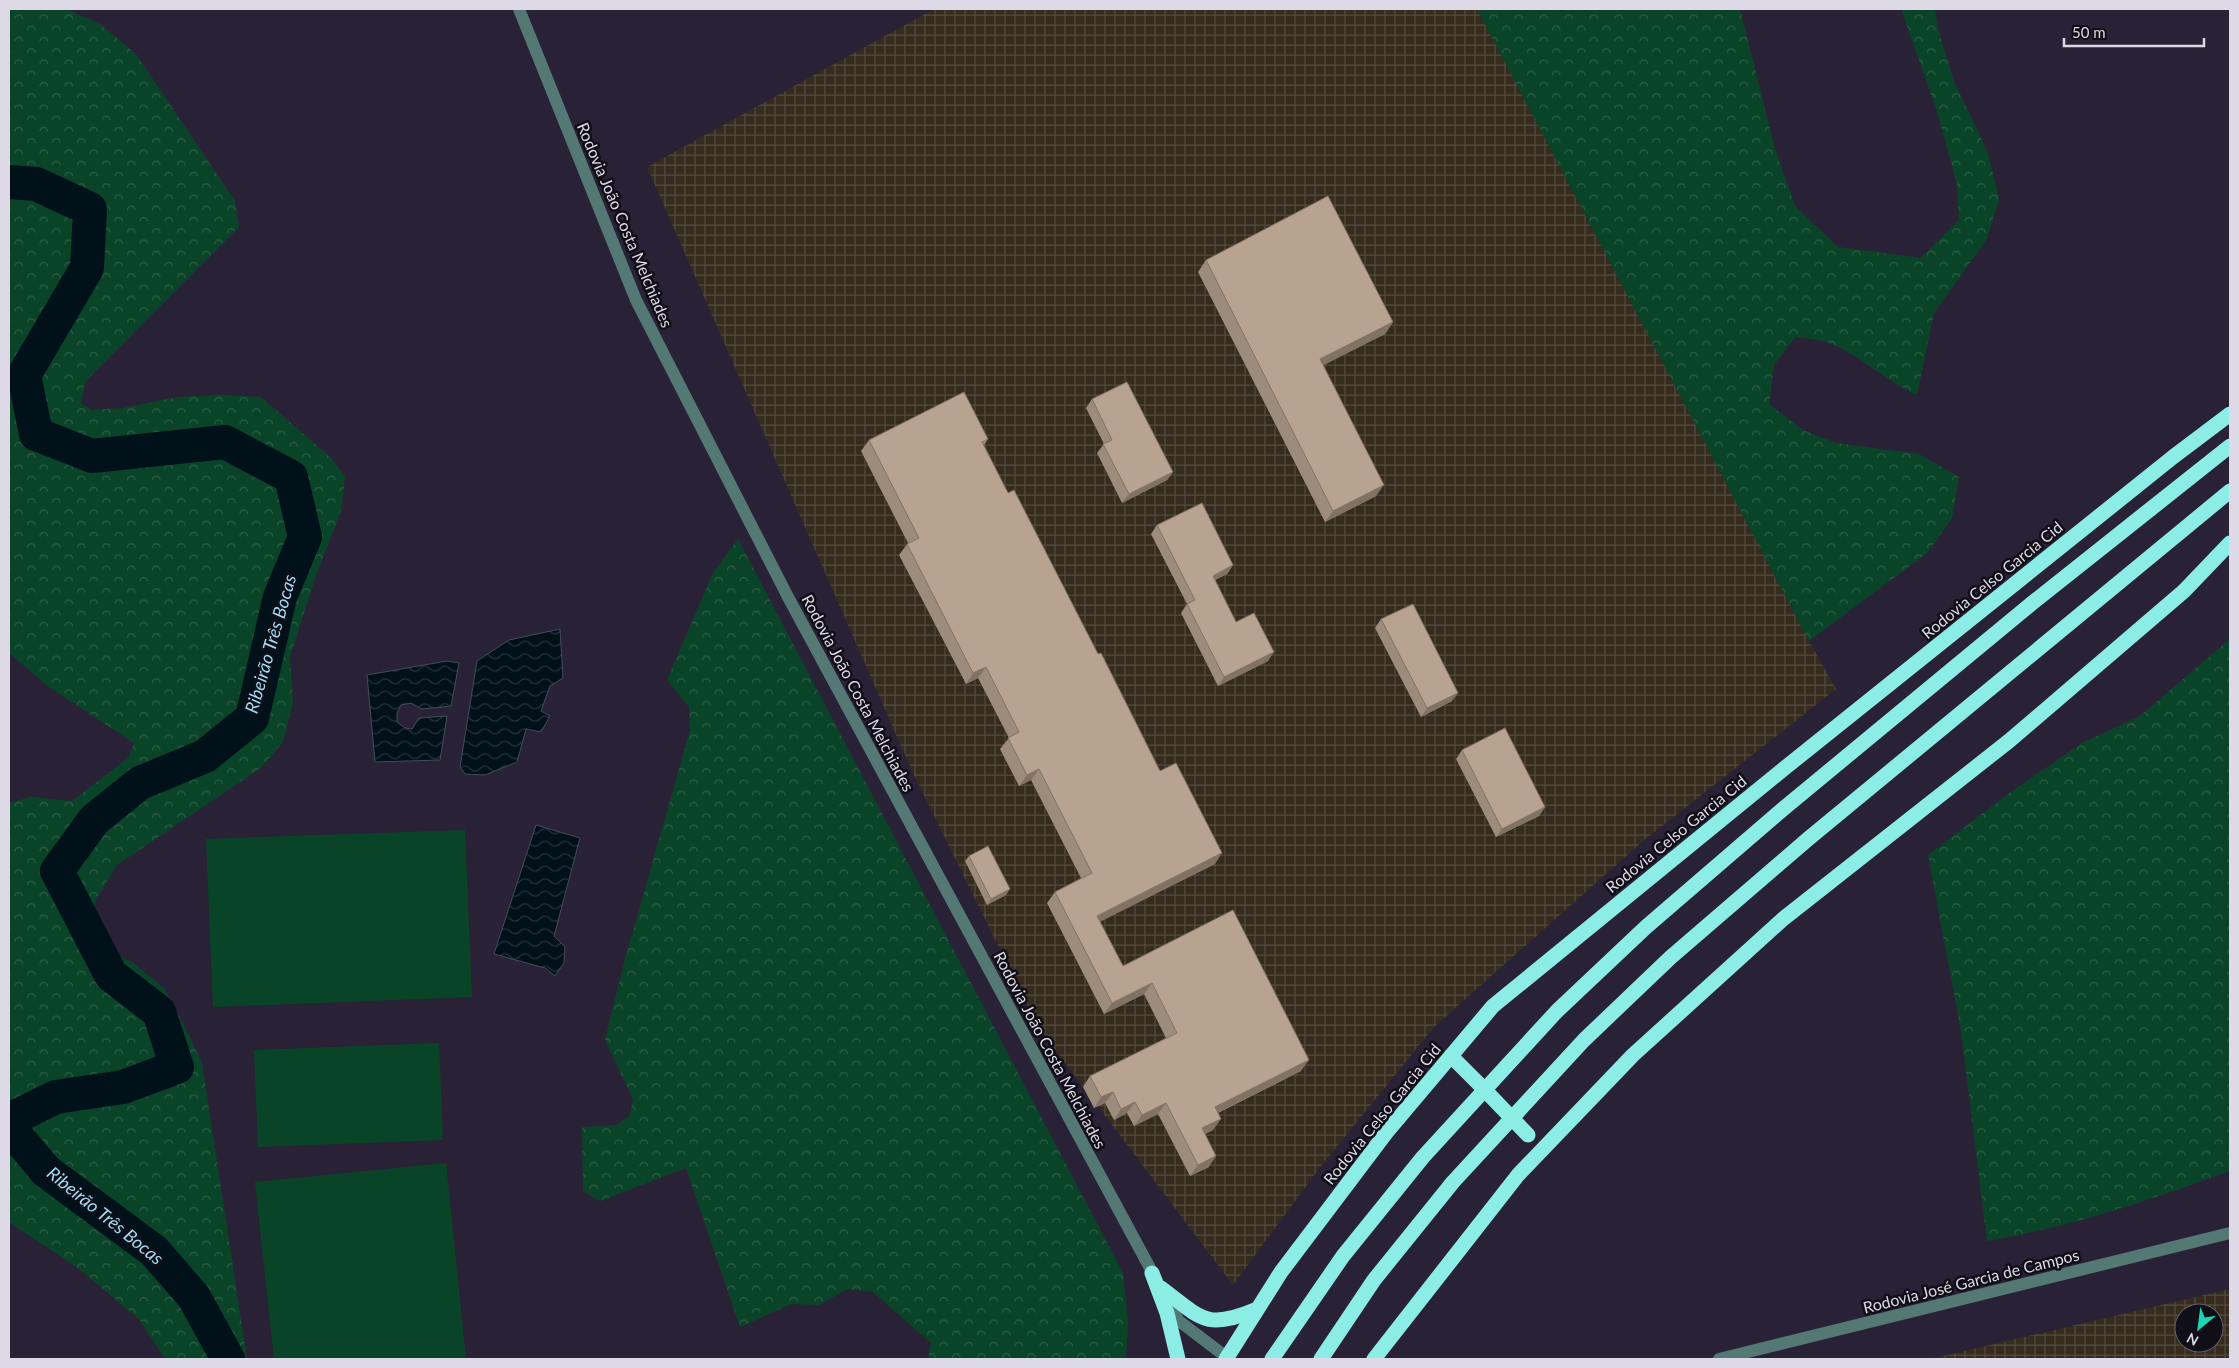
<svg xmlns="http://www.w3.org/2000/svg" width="2239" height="1368" viewBox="0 0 2239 1368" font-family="Lato,sans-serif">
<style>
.industrial{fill:url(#industrial-grid);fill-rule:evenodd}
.forest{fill:url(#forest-crowns)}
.green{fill:#0a4428}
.water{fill:url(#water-waves);stroke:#424d57}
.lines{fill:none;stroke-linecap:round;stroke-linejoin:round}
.river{stroke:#00111a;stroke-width:34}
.minor{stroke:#547975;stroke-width:12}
.highway{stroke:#8bede5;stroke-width:15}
.highway-bridge{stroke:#8bede5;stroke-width:15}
.wall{fill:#9d8c7c}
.shaded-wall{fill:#807265}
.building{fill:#b7a390;stroke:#807265}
.labels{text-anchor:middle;stroke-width:5;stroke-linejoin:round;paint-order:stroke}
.street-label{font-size:16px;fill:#ddd9e6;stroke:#100e16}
.water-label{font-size:18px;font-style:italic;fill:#9dddf7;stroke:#100e16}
</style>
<defs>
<pattern id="industrial-grid" width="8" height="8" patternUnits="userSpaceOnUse" patternTransform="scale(1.25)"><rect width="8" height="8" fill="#362c1d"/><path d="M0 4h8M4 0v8" fill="none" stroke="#534a3e"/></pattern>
<pattern id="forest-crowns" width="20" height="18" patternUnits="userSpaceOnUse" patternTransform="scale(1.25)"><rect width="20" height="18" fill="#0a4428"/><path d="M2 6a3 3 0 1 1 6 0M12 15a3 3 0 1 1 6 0" fill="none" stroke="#2d5e47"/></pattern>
<pattern id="water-waves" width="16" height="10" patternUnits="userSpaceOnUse" patternTransform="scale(1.25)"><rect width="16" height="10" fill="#00111a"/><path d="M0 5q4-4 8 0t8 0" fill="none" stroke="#25333b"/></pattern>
</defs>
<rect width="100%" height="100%" fill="#292236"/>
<g class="industrial">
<polygon points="934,9 1477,9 1809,641 1836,689 1643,841 1434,1027 1318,1170 1233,1285 1038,1027 912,771 647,167"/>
<path d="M2230,1289V1359H1930ZM2184,1313H2214V1343H2184Z"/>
</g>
<g class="forest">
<polygon points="9,9 66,9 100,24 136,54 235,201 239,227 85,382 81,403 91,410 123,408 178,397 223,395 261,397 330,457 345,476 341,511 316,575 290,657 293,703 283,742 261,768 117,865 96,899 92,920 97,937 110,951 133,963 164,988 183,1023 202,1063 247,1359 165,1359 139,1319 78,1268 9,1222 9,803 31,797 72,801 128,758 134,743 49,687 9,653"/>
<path d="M1477,9H1740L1775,149L1795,206L1838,247L1921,258L1959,220L1957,184L1936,108L1901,9H1935L1938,29L1954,81L1988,153L1999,199L1987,239L1934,313L1917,395C1887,382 1855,351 1826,342C1816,339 1805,338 1795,337L1774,365L1769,404L1803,430L1836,443L1919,454L1959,477L1952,518L1927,553L1809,641Z"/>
<polygon points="738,539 1123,1273 1128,1321 1126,1359 928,1359 931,1343 873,1292 847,1289 819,1305 791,1304 740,1327 686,1168 600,1201 583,1191 582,1127 617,1125 630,1115 633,1099 605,1040 624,963 690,730 689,707 667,680 713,573"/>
<path d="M2230,639V1171C2150,1200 2071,1227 1987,1241L1961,1031L1928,855L2008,794L2082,743L2140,716Z"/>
</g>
<g class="green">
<polygon points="465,830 472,997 213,1007 206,839"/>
<polygon points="439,1043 443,1140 258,1147 254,1050"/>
<polygon points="446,1163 466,1359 274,1359 255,1182"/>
</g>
<g class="water">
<polygon points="560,629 563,678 550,686 541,711 550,716 541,732 526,729 517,762 485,775 465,774 460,767 477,661 509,640"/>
<polygon points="447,661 459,663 451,706 422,709 411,703 401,705 397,713 397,722 405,728 412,729 419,718 447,716 440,760 375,762 367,675"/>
<polygon points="536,825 580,838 554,936 565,947 564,963 555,976 545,968 494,954"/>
</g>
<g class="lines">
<g class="river">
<polyline points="9,182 36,184 90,209 87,268 24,375 36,434 92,456 225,442 291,477 305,537 280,597 252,718 205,756 140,783 94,820 57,871 111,975 159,1012 177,1067 123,1087 56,1097 9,1120"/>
<polyline points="9,1127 46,1171 154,1251 194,1297 228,1359"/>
</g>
<g class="minor">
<polyline points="519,9 636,300 788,597 1157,1281"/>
<polyline points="1167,1301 1179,1321 1229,1359"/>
<polyline points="1719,1359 2230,1233"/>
</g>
<g class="highway">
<polyline points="1451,1056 1481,1086"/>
<polyline points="1152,1273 1167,1313 1178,1359"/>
<path d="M1161,1288C1200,1317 1205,1331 1255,1310"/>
<polyline points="1226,1359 1281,1272 1386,1133 1493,1006 1786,767 2173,457 2230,414"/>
<polyline points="1272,1359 1343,1256 1423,1157 1557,1011 1646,927 1783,809 2031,604 2230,446"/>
<polyline points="1321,1359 1374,1280 1453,1182 1584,1040 1671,957 1808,839 2230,491"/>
<polyline points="1374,1359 1518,1175 1633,1055 1783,919 2009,741 2184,591 2230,543"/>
</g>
<polyline class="highway-bridge" points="1481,1086 1528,1135"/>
</g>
<g class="wall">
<polygon points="1206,260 1393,322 1385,334 1323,365 1376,496 1325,522 1198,272"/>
<polygon points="1092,399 1173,472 1167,480 1122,503 1097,453 1104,444 1086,408"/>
<polygon points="988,439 984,445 1008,493 1098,654 1160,771 1215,864 1100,921 1123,966 1301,1071 1218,1113 1213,1130 1205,1134 1209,1167 1190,1176 1158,1114 1134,1126 1127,1113 1114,1120 1105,1103 1094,1108 1083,1087 1090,1076 1166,1038 1144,994 1104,1014 1047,903 1055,892 1081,878 1031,780 1019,786 1000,749 1009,738 978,678 966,684 899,555 908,543 861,451 869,440"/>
<polygon points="1157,525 1233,565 1227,574 1215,580 1236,622 1268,661 1218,686 1181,613 1187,604 1151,534"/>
<polygon points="1381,619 1452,701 1421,717 1375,628"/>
<polygon points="1462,750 1545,807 1539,816 1496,837 1456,759"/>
<polygon points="969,856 1006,895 987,905 965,861"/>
</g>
<g class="shaded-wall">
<polygon points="1393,322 1385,334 1312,371 1320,359"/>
<polygon points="1173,472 1167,480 1122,503 1129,494"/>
<polygon points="1384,485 1376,496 1325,522 1333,511"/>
<polygon points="1233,565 1227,574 1207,584 1213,576"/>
<polygon points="1274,652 1268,661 1218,686 1224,677"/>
<polygon points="986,667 978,678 966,684 973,673"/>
<polygon points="1458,693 1452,701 1421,717 1427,708"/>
<polygon points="1039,769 1031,780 1019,786 1027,775"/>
<polygon points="1545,807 1539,816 1496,837 1502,829"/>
<polygon points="1222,853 1215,864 1090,927 1097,916"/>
<polygon points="1010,889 1006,895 987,905 991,899"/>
<polygon points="1152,983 1144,994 1104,1014 1112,1003"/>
<polygon points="1309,1060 1301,1071 1207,1118 1215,1107"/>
<polygon points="1113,1092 1105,1103 1094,1108 1101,1097"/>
<polygon points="1135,1102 1127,1113 1114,1120 1121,1109"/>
<polygon points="1166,1103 1158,1114 1134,1126 1142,1115"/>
<polygon points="1221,1119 1213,1130 1195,1139 1202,1128"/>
<polygon points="1216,1156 1209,1167 1190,1176 1198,1165"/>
</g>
<g class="building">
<polygon points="1328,196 1393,322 1320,359 1384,485 1333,511 1206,260"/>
<polygon points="1127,382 1173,472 1129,494 1103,444 1112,440 1092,399"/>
<polygon points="964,392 988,439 982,442 1008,493 1014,490 1098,654 1101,653 1160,771 1176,763 1222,853 1097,916 1123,966 1233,910 1309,1060 1215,1107 1221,1119 1202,1128 1216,1156 1198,1165 1166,1103 1142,1115 1135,1102 1121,1109 1113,1092 1101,1097 1090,1076 1177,1033 1152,983 1112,1003 1055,892 1092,873 1039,769 1027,775 1008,738 1019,732 986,667 973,673 907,544 919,538 869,440"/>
<polygon points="1202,503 1233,565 1213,576 1236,622 1254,613 1274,652 1224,677 1187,604 1195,600 1157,525"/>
<polygon points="1413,604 1458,693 1427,708 1381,619"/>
<polygon points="1505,728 1545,807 1502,829 1462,750"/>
<polygon points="988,846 1010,889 991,899 969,856"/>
</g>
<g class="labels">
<g class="street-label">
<text transform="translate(625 225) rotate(67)" y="6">Rodovia João Costa Melchiades</text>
<text transform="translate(1992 580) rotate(-39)" y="6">Rodovia Celso Garcia Cid</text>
<text transform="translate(858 693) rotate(62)" y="6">Rodovia João Costa Melchiades</text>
<text transform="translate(1676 834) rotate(-39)" y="6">Rodovia Celso Garcia Cid</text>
<text transform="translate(1050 1050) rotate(62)" y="6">Rodovia João Costa Melchiades</text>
<text transform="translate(1382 1114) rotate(-51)" y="6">Rodovia Celso Garcia Cid</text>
<text transform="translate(1971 1281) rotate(-14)" y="6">Rodovia José Garcia de Campos</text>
</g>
<g class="water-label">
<text transform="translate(271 644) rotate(-74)" y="6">Ribeirão Três Bocas</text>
<text transform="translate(105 1216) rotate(39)" y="6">Ribeirão Três Bocas</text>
</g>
</g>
<rect width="2239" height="1368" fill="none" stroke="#ddd9e6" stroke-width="20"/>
<g transform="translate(2199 1328) rotate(209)"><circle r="24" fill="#100e16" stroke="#625f69"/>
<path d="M0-4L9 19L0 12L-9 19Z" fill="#1ad5b2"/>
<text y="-8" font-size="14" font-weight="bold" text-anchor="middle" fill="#ddd9e6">N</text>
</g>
<path d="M2064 38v8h140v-8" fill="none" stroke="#ddd9e6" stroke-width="2.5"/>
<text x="2072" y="38" font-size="15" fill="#ddd9e6" stroke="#100e16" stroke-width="4" paint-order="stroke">50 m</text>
</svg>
